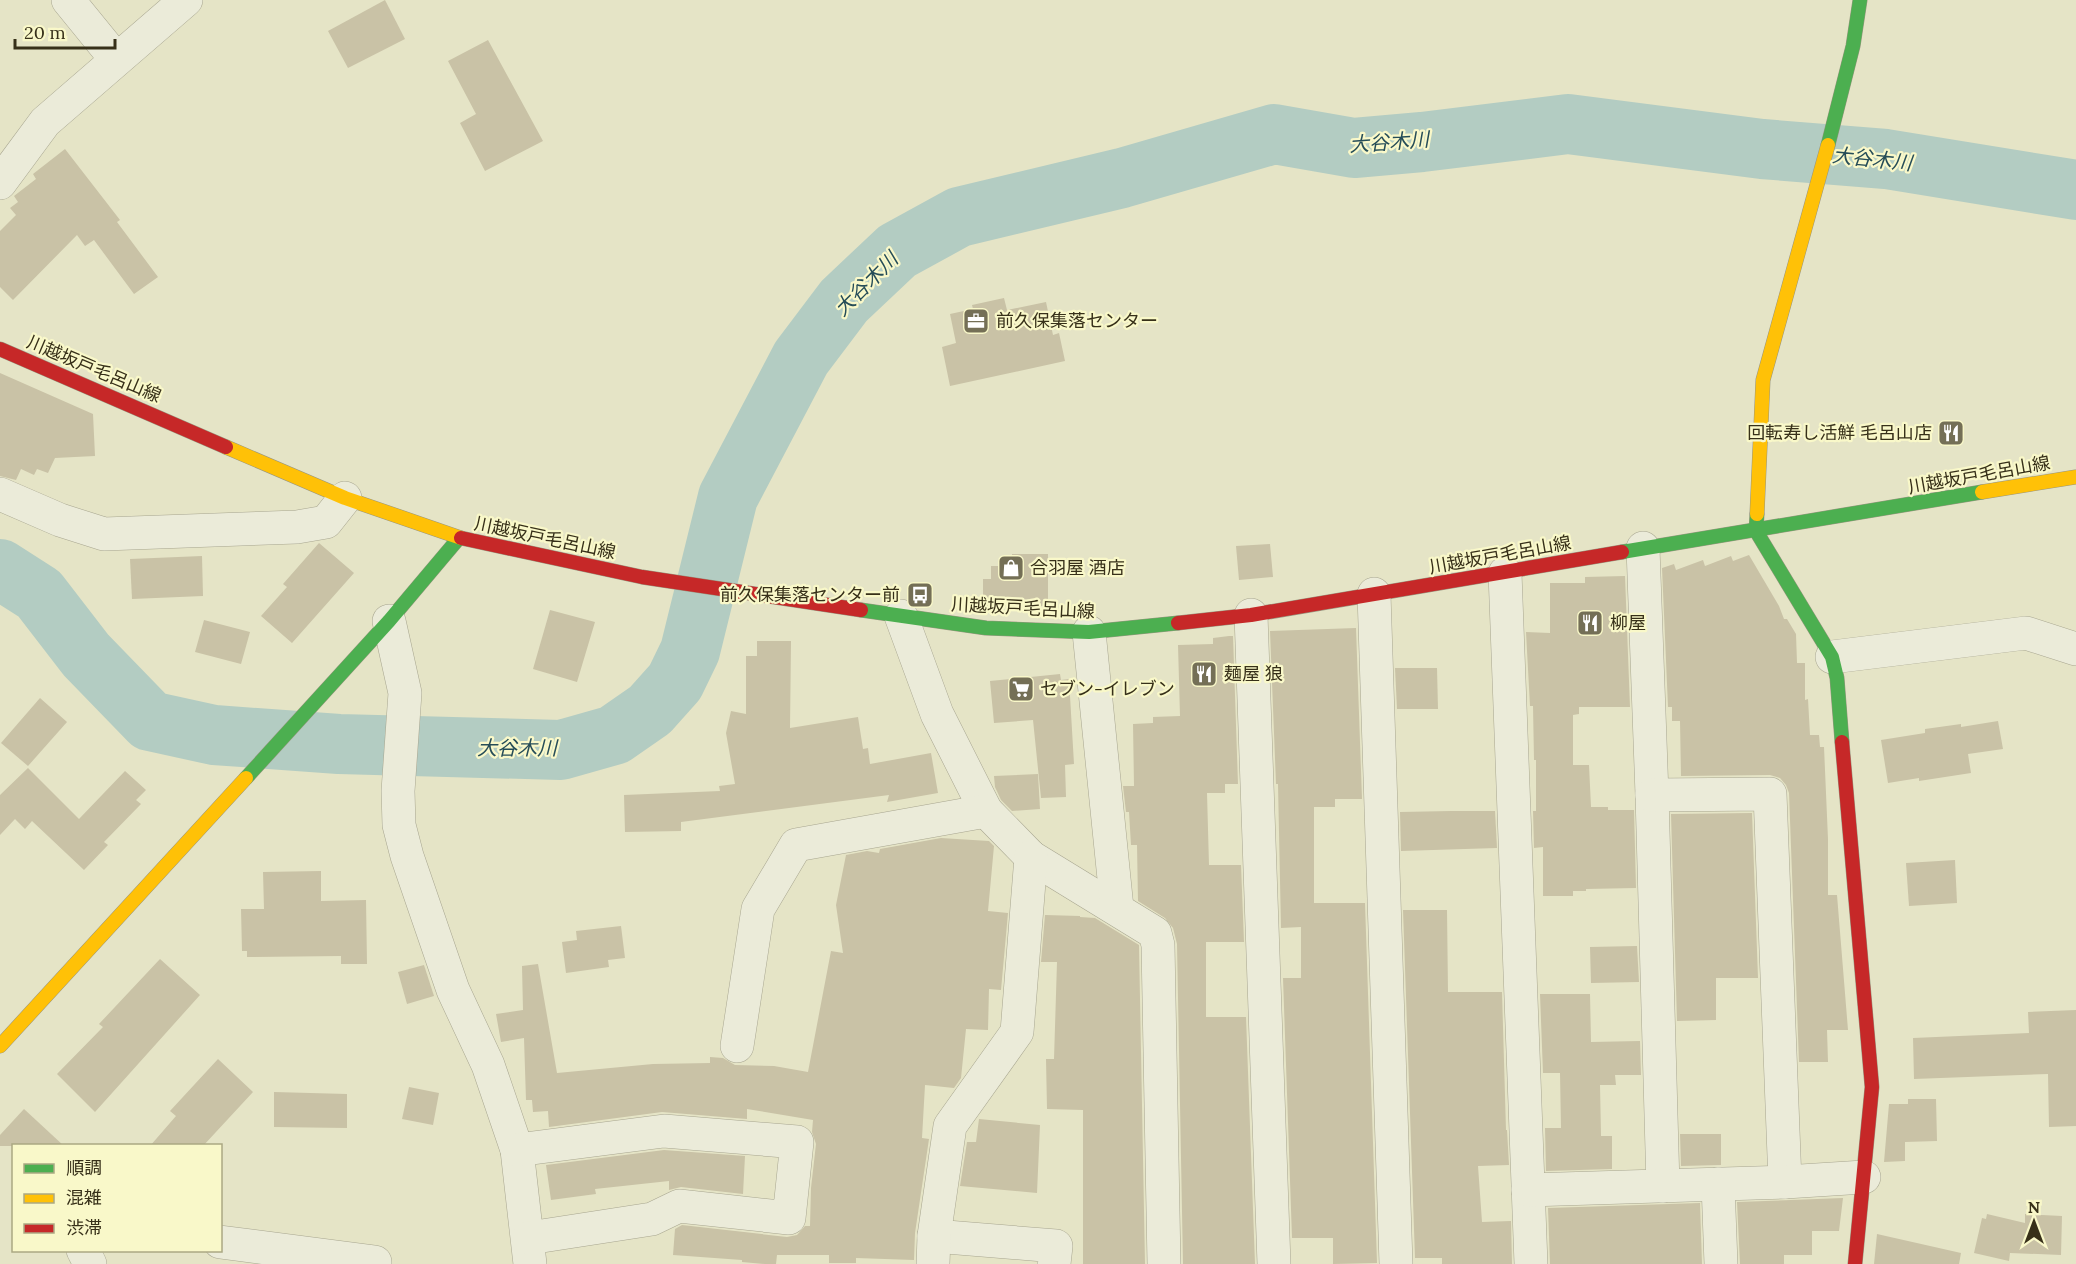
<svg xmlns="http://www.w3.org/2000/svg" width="2076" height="1264" viewBox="0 0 2076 1264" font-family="Lora,'Noto Sans JP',serif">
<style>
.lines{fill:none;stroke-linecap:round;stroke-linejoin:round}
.river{stroke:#b3ccc2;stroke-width:60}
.building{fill:#c9c2a6}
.street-casing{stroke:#a8a690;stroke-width:34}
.fast-casing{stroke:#999680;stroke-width:15}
.slow-casing{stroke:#999680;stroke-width:15}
.jam-casing{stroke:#999680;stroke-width:15}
.street{stroke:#ebebd9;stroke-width:33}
.fast{stroke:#4caf50;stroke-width:14}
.slow{stroke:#ffc107;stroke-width:14}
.jam{stroke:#c62828;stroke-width:14}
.labels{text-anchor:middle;stroke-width:4.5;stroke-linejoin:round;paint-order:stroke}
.poi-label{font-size:18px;fill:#373019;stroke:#f9f8c9;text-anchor:start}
.street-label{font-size:18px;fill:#373019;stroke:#f9f8c9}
.water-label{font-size:20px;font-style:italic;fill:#264d58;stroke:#f9f8c9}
</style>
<rect width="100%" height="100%" fill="#e5e4c6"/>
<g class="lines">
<polyline class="river" points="0,569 39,594 86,655 150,721 214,735 339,744 561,750 614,735 650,710 675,682 690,651 728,497 801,358 844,301 897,251 959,217 1122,178 1274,134 1354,148 1422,142 1568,124 1762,149 1886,159 2076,190"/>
</g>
<g class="building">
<polygon points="385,0 405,39 348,68 328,31"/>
<polygon points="488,40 543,141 485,171 460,123 476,114 448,61"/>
<polygon points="65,149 120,220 117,222 158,277 134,294 94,240 85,246 77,235 13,300 0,287 0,231 16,215 10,208 18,202 14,196 36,179 33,174"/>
<polygon points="1004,298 1007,310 1046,302 1053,335 1059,333 1065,361 950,386 942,347 956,343 950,314 973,309 972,305"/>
<polygon points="0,373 93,414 95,456 55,458 48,473 37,469 34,475 21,469 16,480 0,476"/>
<polygon points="319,543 354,573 292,643 261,616 287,587 283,584"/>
<polygon points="1270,544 1273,577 1239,580 1236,546"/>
<polygon points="1012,554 1048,554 1048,606 983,606 983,579 991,579 991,566 1012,566"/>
<polygon points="1749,555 1779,606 1784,619 1787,619 1796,634 1797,663 1805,663 1805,700 1808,699 1810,735 1819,735 1820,747 1824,747 1828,839 1828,895 1837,895 1848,1030 1827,1030 1828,1062 1799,1062 1789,793 1786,785 1780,778 1770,775 1681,776 1680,721 1672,721 1672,707 1668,707 1662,568 1674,564 1676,570 1703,560 1705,566 1731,556 1733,561"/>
<polygon points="202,556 203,596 132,599 130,559"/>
<polygon points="1625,576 1630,707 1579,707 1579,714 1573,715 1573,765 1589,765 1591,807 1608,807 1608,810 1634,810 1636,888 1586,889 1586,891 1573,891 1573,896 1543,896 1543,847 1534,848 1533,811 1536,811 1536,760 1534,760 1533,706 1530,706 1526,632 1550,633 1550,583 1585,583 1585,577"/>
<polygon points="550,610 595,622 577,682 533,669"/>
<polygon points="204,620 250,632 241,664 195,652"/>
<polygon points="1356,628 1362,799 1335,799 1335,807 1314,807 1314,903 1365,903 1377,1263 1333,1264 1333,1238 1292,1238 1283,978 1301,978 1301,927 1281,928 1278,784 1276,784 1270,631"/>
<polygon points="1229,636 1233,636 1238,784 1225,784 1225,793 1207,793 1209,865 1241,865 1244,942 1206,942 1206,1017 1246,1017 1255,1264 1183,1264 1177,944 1173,928 1165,918 1138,901 1137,845 1131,845 1129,812 1126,812 1123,786 1134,786 1133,724 1153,723 1153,717 1180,716 1178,645 1213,644 1213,638"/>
<polygon points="757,641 791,641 790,728 858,717 863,749 868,748 870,764 931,753 938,793 887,802 889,795 681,822 681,831 625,832 624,795 720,791 719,786 735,784 726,733 731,711 746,714 746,656 757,656"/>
<polygon points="1395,668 1437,668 1438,709 1397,709"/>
<polygon points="1060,674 1061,680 1069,679 1074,764 1065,765 1066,797 1041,798 1033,720 994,723 990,681"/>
<polygon points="40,698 67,722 28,766 1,743"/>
<polygon points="1998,721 2003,749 1968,754 1971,773 1919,781 1919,778 1888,783 1881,740 1925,733 1925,729 1961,724 1961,727"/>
<polygon points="28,768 79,819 125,771 146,790 136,800 141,804 104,842 108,845 84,870 32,821 25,829 15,819 0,835 0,795"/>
<polygon points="1038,774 1040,809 1012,811 1001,800 995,787 994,776"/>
<polygon points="1451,811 1495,811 1497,848 1401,851 1400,812"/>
<polygon points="1752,813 1758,978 1716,978 1716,1020 1677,1021 1671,814"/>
<polygon points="941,838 989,841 994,846 988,911 1008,913 1001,990 989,989 988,1030 966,1029 961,1078 954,1088 925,1085 922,1138 929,1139 915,1233 914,1260 856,1258 856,1263 829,1263 829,1255 777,1255 776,1264 765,1264 742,1262 742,1260 673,1255 675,1229 682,1225 787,1237 797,1235 805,1226 810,1226 811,1188 816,1144 812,1132 813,1120 747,1109 747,1119 662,1112 549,1127 548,1111 533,1112 532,1100 526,1100 524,1038 501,1042 496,1014 523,1010 522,966 538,964 557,1073 653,1064 710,1063 710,1057 723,1058 735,1065 774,1066 808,1072 831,951 843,953 836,905 846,855 867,851 879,853 880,849"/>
<polygon points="1955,860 1957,903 1909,906 1906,863"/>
<polygon points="321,871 321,901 366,900 367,964 341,964 341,956 247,957 247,951 242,951 241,909 264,909 263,872"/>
<polygon points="1403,910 1447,910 1448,992 1502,992 1506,1130 1507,1130 1509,1165 1478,1166 1482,1222 1511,1221 1512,1264 1442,1264 1442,1258 1415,1258"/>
<polygon points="1045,915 1080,916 1080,917 1095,918 1139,945 1145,1264 1083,1264 1083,1110 1047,1109 1046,1059 1054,1059 1057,962 1041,962"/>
<polygon points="621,926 625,958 608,960 609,967 566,973 562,942 577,940 576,931"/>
<polygon points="1637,946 1639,982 1591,983 1590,947"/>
<polygon points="160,959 200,995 95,1112 57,1074 103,1027 99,1024"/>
<polygon points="424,965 434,996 407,1004 398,972"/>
<polygon points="1540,994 1590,994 1591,1042 1640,1041 1641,1075 1615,1075 1616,1085 1600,1085 1601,1136 1612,1136 1612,1169 1546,1171 1545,1128 1561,1128 1560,1073 1543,1073"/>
<polygon points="2076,1010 2076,1126 2049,1127 2048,1074 1914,1079 1913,1038 2029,1033 2028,1012"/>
<polygon points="218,1059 253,1092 203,1146 150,1146 176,1116 170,1111"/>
<polygon points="409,1087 439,1093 433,1125 402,1119"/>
<polygon points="274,1092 347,1094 347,1128 274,1127"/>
<polygon points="1908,1099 1936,1099 1937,1141 1905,1142 1905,1161 1884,1162 1889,1104 1908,1104"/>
<polygon points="24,1109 64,1146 0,1146 0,1135"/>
<polygon points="979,1119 1040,1125 1037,1193 960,1186 967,1142 976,1142"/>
<polygon points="1680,1134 1721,1134 1721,1165 1681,1166"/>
<polygon points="664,1150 745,1156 743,1194 681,1187 669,1190 669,1181 595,1189 596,1194 551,1200 546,1165"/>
<polygon points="1843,1198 1839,1231 1812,1231 1812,1255 1784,1255 1784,1264 1740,1264 1737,1202"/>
<polygon points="1700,1203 1702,1264 1550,1264 1548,1208"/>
<polygon points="1987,1214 2025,1223 2025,1214 2062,1216 2061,1255 2010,1253 2009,1261 1974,1253 1982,1218 1986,1219"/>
<polygon points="1877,1234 1961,1253 1959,1264 1874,1264"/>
</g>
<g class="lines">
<defs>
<g id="street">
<polyline points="68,0 116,59"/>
<polyline points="0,183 45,122 186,0"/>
<polyline points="0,494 60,520 104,534 297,527 326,522 345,498"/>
<polyline points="1643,548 1652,795 1663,1186"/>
<polyline points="1505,573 1531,1264"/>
<polyline points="1374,594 1396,1264"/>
<polyline points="1251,615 1274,1264"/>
<polyline points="901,616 937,714 986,811 1031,857 1155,933 1158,945 1164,1264"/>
<polyline points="389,621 405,693 398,791 399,825 407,856 453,990 488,1065 517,1150 530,1264"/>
<polyline points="1089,632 1117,908"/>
<polyline points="1832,657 2026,633 2076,649"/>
<polyline points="1652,795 1770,794 1785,1182"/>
<polyline points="737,1046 758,909 796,845 986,811"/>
<polyline points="517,1150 664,1131 797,1142 789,1218 679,1206 652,1219 529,1238"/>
<polyline points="1718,1184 1721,1264"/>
<polyline points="1528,1190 1785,1182 1864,1177"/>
<polyline points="934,1236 1056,1246 1054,1264"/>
<polyline points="220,1242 375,1262 375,1264"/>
<polyline points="83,1250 90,1264"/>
<polyline points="933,1264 934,1236 950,1126 1017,1032 1031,857"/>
</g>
<g id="fast">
<polyline points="1828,145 1853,46 1860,0"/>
<polyline points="1757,514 1756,531 1832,657 1837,678 1842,742"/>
<polyline points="1622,552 1982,492"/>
<polyline points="861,610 986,628 1089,632 1178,623"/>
<polyline points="246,778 389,621 459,538"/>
</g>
<g id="slow">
<polyline points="226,447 345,498 461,538"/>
<polyline points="1982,492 2076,477"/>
<polyline points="1757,514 1763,380 1828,145"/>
<polyline points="0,1046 246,778"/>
</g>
<g id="jam">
<polyline points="0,349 226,447"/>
<polyline points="461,538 642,577 861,610"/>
<polyline points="1178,623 1251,615 1622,552"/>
<polyline points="1842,742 1872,1087 1855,1264"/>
</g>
</defs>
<use href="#street" class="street-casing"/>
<use href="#fast" class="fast-casing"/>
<use href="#slow" class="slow-casing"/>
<use href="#jam" class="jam-casing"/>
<use href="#street" class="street"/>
<use href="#fast" class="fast"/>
<use href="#slow" class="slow"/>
<use href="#jam" class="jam"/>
</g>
<defs>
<symbol id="office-square" viewBox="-11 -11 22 22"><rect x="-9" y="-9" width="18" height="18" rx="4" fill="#746f56" stroke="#f9f8c9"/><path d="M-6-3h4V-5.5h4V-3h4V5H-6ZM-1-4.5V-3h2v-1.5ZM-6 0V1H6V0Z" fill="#fff"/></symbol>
<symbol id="restaurant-square" viewBox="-11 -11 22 22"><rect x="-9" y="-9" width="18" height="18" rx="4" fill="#746f56" stroke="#f9f8c9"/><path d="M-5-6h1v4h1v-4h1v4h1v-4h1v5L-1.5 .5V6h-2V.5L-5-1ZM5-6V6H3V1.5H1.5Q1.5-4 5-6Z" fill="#fff"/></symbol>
<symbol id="shop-square" viewBox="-11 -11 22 22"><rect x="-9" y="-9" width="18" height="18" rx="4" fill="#746f56" stroke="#f9f8c9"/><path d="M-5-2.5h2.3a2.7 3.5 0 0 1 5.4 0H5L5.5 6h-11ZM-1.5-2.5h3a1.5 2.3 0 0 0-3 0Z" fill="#fff"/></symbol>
<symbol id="bus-square" viewBox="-11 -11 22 22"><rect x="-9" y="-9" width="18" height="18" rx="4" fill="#746f56" stroke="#f9f8c9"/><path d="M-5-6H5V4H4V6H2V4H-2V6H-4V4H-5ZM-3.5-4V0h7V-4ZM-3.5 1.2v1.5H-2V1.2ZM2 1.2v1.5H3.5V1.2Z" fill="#fff"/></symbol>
<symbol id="supermarket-square" viewBox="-11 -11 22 22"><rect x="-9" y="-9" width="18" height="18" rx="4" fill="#746f56" stroke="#f9f8c9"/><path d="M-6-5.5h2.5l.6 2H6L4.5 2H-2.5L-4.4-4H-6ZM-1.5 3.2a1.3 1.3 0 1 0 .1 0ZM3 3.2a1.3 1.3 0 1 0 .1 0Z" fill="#fff"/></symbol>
</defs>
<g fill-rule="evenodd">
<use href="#office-square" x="961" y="306" width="30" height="30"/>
<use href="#restaurant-square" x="1936" y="418" width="30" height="30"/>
<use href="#shop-square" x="996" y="553" width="30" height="30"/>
<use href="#bus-square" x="905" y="580" width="30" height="30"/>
<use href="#restaurant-square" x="1575" y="608" width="30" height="30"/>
<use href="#restaurant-square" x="1189" y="659" width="30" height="30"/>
<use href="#supermarket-square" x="1006" y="674" width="30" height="30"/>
</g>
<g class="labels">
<g class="poi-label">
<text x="996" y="327">前久保集落センター</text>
<text x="1932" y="439" text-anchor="end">回転寿し活鮮 毛呂山店</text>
<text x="1030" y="574">合羽屋 酒店</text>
<text x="900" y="601" text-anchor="end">前久保集落センター前</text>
<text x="1610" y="629">柳屋</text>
<text x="1224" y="680">麺屋 狼</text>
<text x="1040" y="695">セブン-イレブン</text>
</g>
<g class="street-label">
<text transform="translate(94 369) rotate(23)" y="6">川越坂戸毛呂山線</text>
<text transform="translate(1979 475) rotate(-10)" y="6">川越坂戸毛呂山線</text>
<text transform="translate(545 538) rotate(12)" y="6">川越坂戸毛呂山線</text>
<text transform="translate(1500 555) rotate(-10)" y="6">川越坂戸毛呂山線</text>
<text transform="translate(1023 608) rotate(3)" y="6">川越坂戸毛呂山線</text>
</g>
<g class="water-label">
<text transform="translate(1389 142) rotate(-4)" y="7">大谷木川</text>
<text transform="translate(1872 159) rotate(6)" y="7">大谷木川</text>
<text transform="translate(866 284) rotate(-45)" y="7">大谷木川</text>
<text x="517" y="755">大谷木川</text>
</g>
</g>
<rect x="12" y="1144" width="210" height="108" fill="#f9f8c9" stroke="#aba883" stroke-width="1.5"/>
<rect x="24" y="1164" width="30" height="9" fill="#4caf50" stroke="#aba883" stroke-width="1.5"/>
<text x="66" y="1174" font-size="18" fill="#373019">順調</text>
<rect x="24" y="1194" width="30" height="9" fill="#ffc107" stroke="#aba883" stroke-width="1.5"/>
<text x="66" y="1204" font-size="18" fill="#373019">混雑</text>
<rect x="24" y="1224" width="30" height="9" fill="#c62828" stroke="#aba883" stroke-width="1.5"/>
<text x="66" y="1234" font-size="18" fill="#373019">渋滞</text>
<g transform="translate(2034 1222)" stroke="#f9f8c9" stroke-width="4.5" paint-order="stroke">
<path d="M0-4.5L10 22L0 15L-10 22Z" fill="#373019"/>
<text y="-9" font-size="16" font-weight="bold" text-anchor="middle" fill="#373019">N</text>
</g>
<path d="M15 39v9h100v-9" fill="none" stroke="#373019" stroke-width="3"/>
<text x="24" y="39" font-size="18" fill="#373019" stroke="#f9f8c9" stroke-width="4.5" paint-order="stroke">20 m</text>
</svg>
